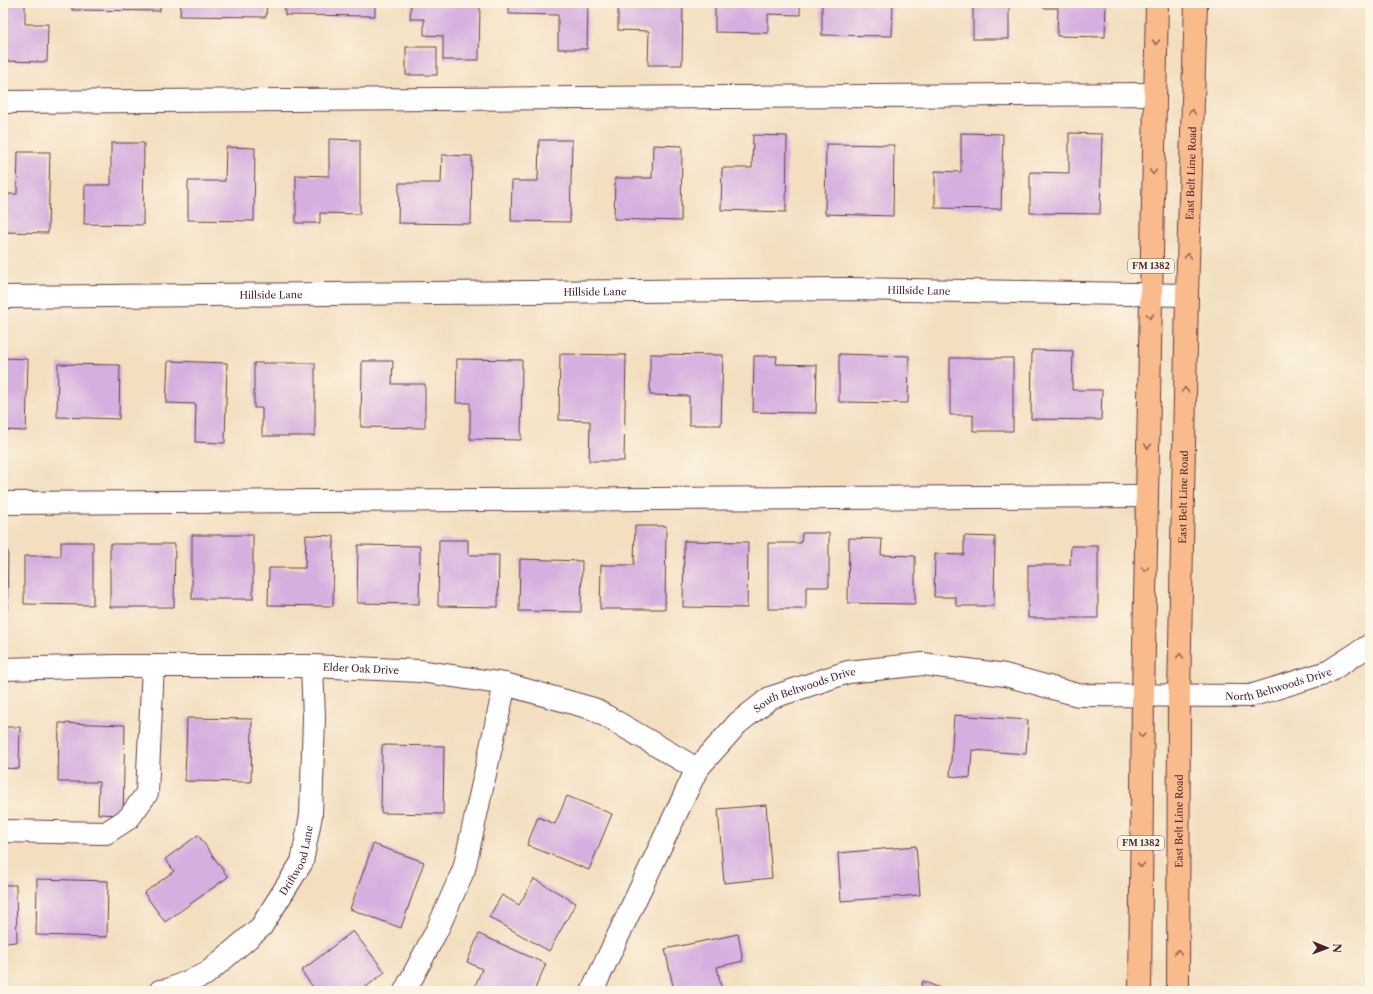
<svg xmlns="http://www.w3.org/2000/svg" width="1373" height="994" viewBox="0 0 1373 994" font-family="'Libre Caslon Text',serif">
<style>
.building{fill:#d5afdf}
.lines{fill:none;stroke-linecap:round;stroke-linejoin:round}
.minor-casing{stroke:#633c41;stroke-width:24}
.major-casing{stroke:#633c41;stroke-width:24}
.minor{stroke:#fff;stroke-width:22}
.major{stroke:#fabb8c;stroke-width:22}
.oneway{stroke:#996557}
.labels{text-anchor:middle;stroke-width:3.5;stroke-linejoin:round;paint-order:stroke}
.shield{fill:#fcf5e5;stroke:#7f5f63;stroke-width:1}
.shield-label{font-size:9px;font-weight:bold;fill:#4a1f2b}
.street-label{font-size:10px;fill:#4a1f2b;stroke:#fcf5e5}
</style>
<rect width="100%" height="100%" fill="#fcf5e5"/>
<filter id="ink" filterUnits="userSpaceOnUse"><feTurbulence type="fractalNoise" baseFrequency=".025" numOctaves="2"/><feDisplacementMap in="SourceGraphic" scale="8" xChannelSelector="R" yChannelSelector="G"/><feConvolveMatrix kernelMatrix="1 2 1 2 8 2 1 2 1" color-interpolation-filters="sRGB"/></filter>
<filter id="wash" filterUnits="userSpaceOnUse"><feTurbulence type="fractalNoise" baseFrequency=".012" numOctaves="4" result="noise"/><feDisplacementMap in="SourceGraphic" scale="16" xChannelSelector="R" yChannelSelector="G"/><feGaussianBlur stdDeviation="0.9" result="paint"/><feColorMatrix in="noise" values="0 0 0 0 0 0 0 0 0 0 0 0 0 0 0 0 0 1.4 0 .05"/><feComposite in="paint" operator="in"/></filter>
<g filter="url(#wash)">
<rect width="100%" height="100%" fill="#f3dfc0"/>
<g id="blocks">
<g class="building">
<polygon points="3,3 25,3 25,24 48,24 47,62 3,61"/>
<polygon points="72,3 160,3 160,11 72,10"/>
<polygon points="181,3 267,3 266,17 180,16"/>
<polygon points="285,3 375,3 375,16 285,15"/>
<polygon points="411,3 480,3 479,60 443,60 443,36 424,35 424,19 410,19"/>
<polygon points="509,3 588,3 587,49 558,49 558,15 509,14"/>
<polygon points="618,3 683,3 682,65 648,65 649,31 618,30"/>
<polygon points="715,3 800,3 800,15 768,14 768,33 715,32"/>
<polygon points="853,3 893,3 892,36 822,35 822,4 853,4"/>
<polygon points="960,3 1009,3 1009,39 973,39 973,4 960,4"/>
<polygon points="1044,3 1106,3 1105,37 1057,36 1058,8 1043,8"/>
<rect x="406" y="47" width="31" height="28"/>
<polygon points="961,133 1003,134 1001,209 935,208 935,171 961,172"/>
<polygon points="1069,133 1102,134 1100,214 1030,213 1030,172 1069,173"/>
<polygon points="753,135 787,136 786,212 721,210 722,168 752,168"/>
<polygon points="329,139 360,140 360,214 320,213 320,223 296,223 296,175 329,176"/>
<polygon points="539,140 572,140 570,222 511,221 512,181 538,181"/>
<polygon points="111,143 144,143 143,225 84,224 85,185 111,185"/>
<polygon points="826,144 894,145 893,216 825,214"/>
<polygon points="653,145 682,146 681,221 614,219 615,178 652,178"/>
<polygon points="226,147 255,148 254,221 188,220 188,181 225,181"/>
<polygon points="18,152 50,152 48,233 3,232 3,194 17,194"/>
<polygon points="442,155 472,156 471,224 398,223 399,183 441,183"/>
<polygon points="1032,350 1073,351 1072,390 1102,390 1101,420 1031,419"/>
<polygon points="560,354 626,355 624,461 589,461 590,421 559,420"/>
<polygon points="650,354 723,355 721,425 689,425 689,396 650,395"/>
<polygon points="839,354 909,356 908,403 839,402"/>
<polygon points="754,356 777,356 776,364 817,365 816,413 753,412"/>
<polygon points="3,358 28,359 26,431 3,430"/>
<polygon points="950,358 1013,358 1013,431 973,431 973,415 950,415"/>
<polygon points="457,359 522,360 521,440 470,439 470,403 456,403"/>
<polygon points="168,361 227,363 225,443 195,442 196,404 166,403"/>
<polygon points="362,361 393,361 392,384 425,384 425,428 361,427"/>
<polygon points="254,363 315,363 315,436 262,436 262,408 254,408"/>
<polygon points="58,364 120,365 119,419 57,417"/>
<polygon points="635,526 666,526 665,609 600,609 601,565 634,565"/>
<polygon points="802,533 829,533 829,587 806,587 806,609 768,609 768,543 801,543"/>
<rect x="192" y="535" width="61" height="64"/>
<polygon points="306,535 334,536 333,606 268,605 269,568 305,568"/>
<polygon points="964,536 995,537 994,606 956,606 956,597 934,597 935,554 964,555"/>
<polygon points="849,538 882,539 881,555 915,556 915,604 848,603"/>
<polygon points="439,540 468,540 468,555 499,555 498,607 438,606"/>
<polygon points="684,541 748,542 747,608 683,607"/>
<polygon points="61,542 93,542 93,605 24,604 24,556 61,556"/>
<polygon points="110,544 175,544 174,607 110,607"/>
<polygon points="358,545 420,546 419,604 357,603"/>
<polygon points="1071,546 1098,546 1098,618 1028,618 1028,565 1070,565"/>
<polygon points="3,550 8,551 7,611 3,611"/>
<polygon points="520,559 582,561 581,612 519,611"/>
<polygon points="954,715 1028,720 1026,754 972,750 970,778 950,776"/>
<polygon points="187,718 252,719 251,782 185,781"/>
<polygon points="59,723 125,725 123,815 98,814 99,782 58,782"/>
<polygon points="3,727 20,727 19,769 3,768"/>
<polygon points="382,745 444,746 443,814 381,813"/>
<polygon points="567,796 612,814 589,870 527,845 538,817 555,824"/>
<polygon points="766,805 772,878 724,883 718,809"/>
<polygon points="198,835 228,877 165,922 144,893 174,871 165,859"/>
<polygon points="373,844 424,862 401,928 350,909"/>
<polygon points="916,846 920,895 841,901 838,853"/>
<polygon points="37,879 108,881 107,937 36,935"/>
<polygon points="534,879 576,903 549,951 489,917 502,895 519,905"/>
<polygon points="3,885 16,885 17,942 3,943"/>
<polygon points="353,931 385,972 361,991 316,991 301,971"/>
<polygon points="479,934 546,964 534,991 473,991 482,969 467,962"/>
<polygon points="738,934 743,961 717,967 722,991 674,991 665,949"/>
<polygon points="923,981 947,991 919,991"/>
</g>
</g>
</g>
<g filter="url(#ink)">
<use href="#blocks" fill-opacity="0" stroke="#633c41" stroke-width="1"/>
<g class="lines">
<defs>
<g id="minor">
<polyline points="3,102 1155,94"/>
<path id="s1" d="M3,297L849,289L1187,295"/>
<polyline points="3,503 1147,496"/>
<path id="s2" d="M3,669L114,666H312L420,671L505,684L594,709L697,769"/>
<polyline points="3,831 106,833 129,818 147,793 153,666"/>
<path id="s3" d="M160,991L168,990L206,974L261,927L302,862L311,815L314,718L312,666"/>
<polyline points="405,991 438,928 464,869 505,684"/>
<path id="s4" d="M592,991L697,769L738,723L770,698L848,672L923,664L1005,675L1078,695L1250,696L1328,672L1370,645"/>
</g>
<g id="major">
<polyline points="1140,991 1143,696 1157,3"/>
<path id="s5" d="M1178,991L1179,695L1187,295L1196,3"/>
</g>
</defs>
<use href="#minor" class="minor-casing"/>
<use href="#major" class="major-casing"/>
<use href="#minor" class="minor"/>
<use href="#major" class="major"/>
</g>
<defs><path id="oneway-chevron" d="M-2-3.5L2.5 0L-2 3.5" fill="none" stroke-width="1.6" stroke-linecap="round" stroke-linejoin="round"/></defs>
<g class="oneway">
<use href="#oneway-chevron" transform="translate(1156 42) rotate(91)"/>
<use href="#oneway-chevron" transform="translate(1192 112) rotate(-88)"/>
<use href="#oneway-chevron" transform="translate(1153 172) rotate(91)"/>
<use href="#oneway-chevron" transform="translate(1188 256) rotate(-88)"/>
<use href="#oneway-chevron" transform="translate(1150 316) rotate(91)"/>
<use href="#oneway-chevron" transform="translate(1185 390) rotate(-89)"/>
<use href="#oneway-chevron" transform="translate(1148 446) rotate(91)"/>
<use href="#oneway-chevron" transform="translate(1145 569) rotate(91)"/>
<use href="#oneway-chevron" transform="translate(1180 656) rotate(-89)"/>
<use href="#oneway-chevron" transform="translate(1142 735) rotate(91)"/>
<use href="#oneway-chevron" transform="translate(1141 865) rotate(91)"/>
<use href="#oneway-chevron" transform="translate(1178 952) rotate(-90)"/>
</g>
</g>
<g class="labels">
<g class="shield">
<rect x="1128" y="259" width="46" height="14" rx="3"/>
<rect x="1118" y="836" width="46" height="14" rx="3"/>
</g>
<g class="shield-label">
<text x="1151" y="269">FM 1382</text>
<text x="1141" y="846">FM 1382</text>
</g>
<g class="street-label">
<text dy="4" stroke="none"><textPath href="#s5" startOffset="818">East Belt Line Road</textPath></text>
<text dy="4" stroke="none"><textPath href="#s1" startOffset="916">Hillside Lane</textPath></text>
<text dy="4" stroke="none"><textPath href="#s1" startOffset="592">Hillside Lane</textPath></text>
<text dy="4" stroke="none"><textPath href="#s1" startOffset="268">Hillside Lane</textPath></text>
<text dy="4" stroke="none"><textPath href="#s5" startOffset="494">East Belt Line Road</textPath></text>
<text dy="4" stroke="none"><textPath href="#s2" startOffset="358">Elder Oak Drive</textPath></text>
<text dy="4" stroke="none"><textPath href="#s4" startOffset="866">North Beltwoods Drive</textPath></text>
<text dy="4" stroke="none"><textPath href="#s4" startOffset="383">South Beltwoods Drive</textPath></text>
<text dy="4" stroke="none"><textPath href="#s5" startOffset="170">East Belt Line Road</textPath></text>
<text dy="4" stroke="none"><textPath href="#s3" startOffset="198">Driftwood Lane</textPath></text>
</g>
</g>
<rect width="1373" height="994" fill="none" stroke="#fcf5e5" stroke-width="16"/>
<g transform="translate(1327 948) rotate(91)" stroke="#fcf5e5" stroke-width="3" paint-order="stroke">
<path d="M0-3L7 15L0 10L-7 15Z" fill="#4a1f2b"/>
<text y="-6" font-size="11" font-weight="bold" text-anchor="middle" fill="#4a1f2b">N</text>
</g>
</svg>
